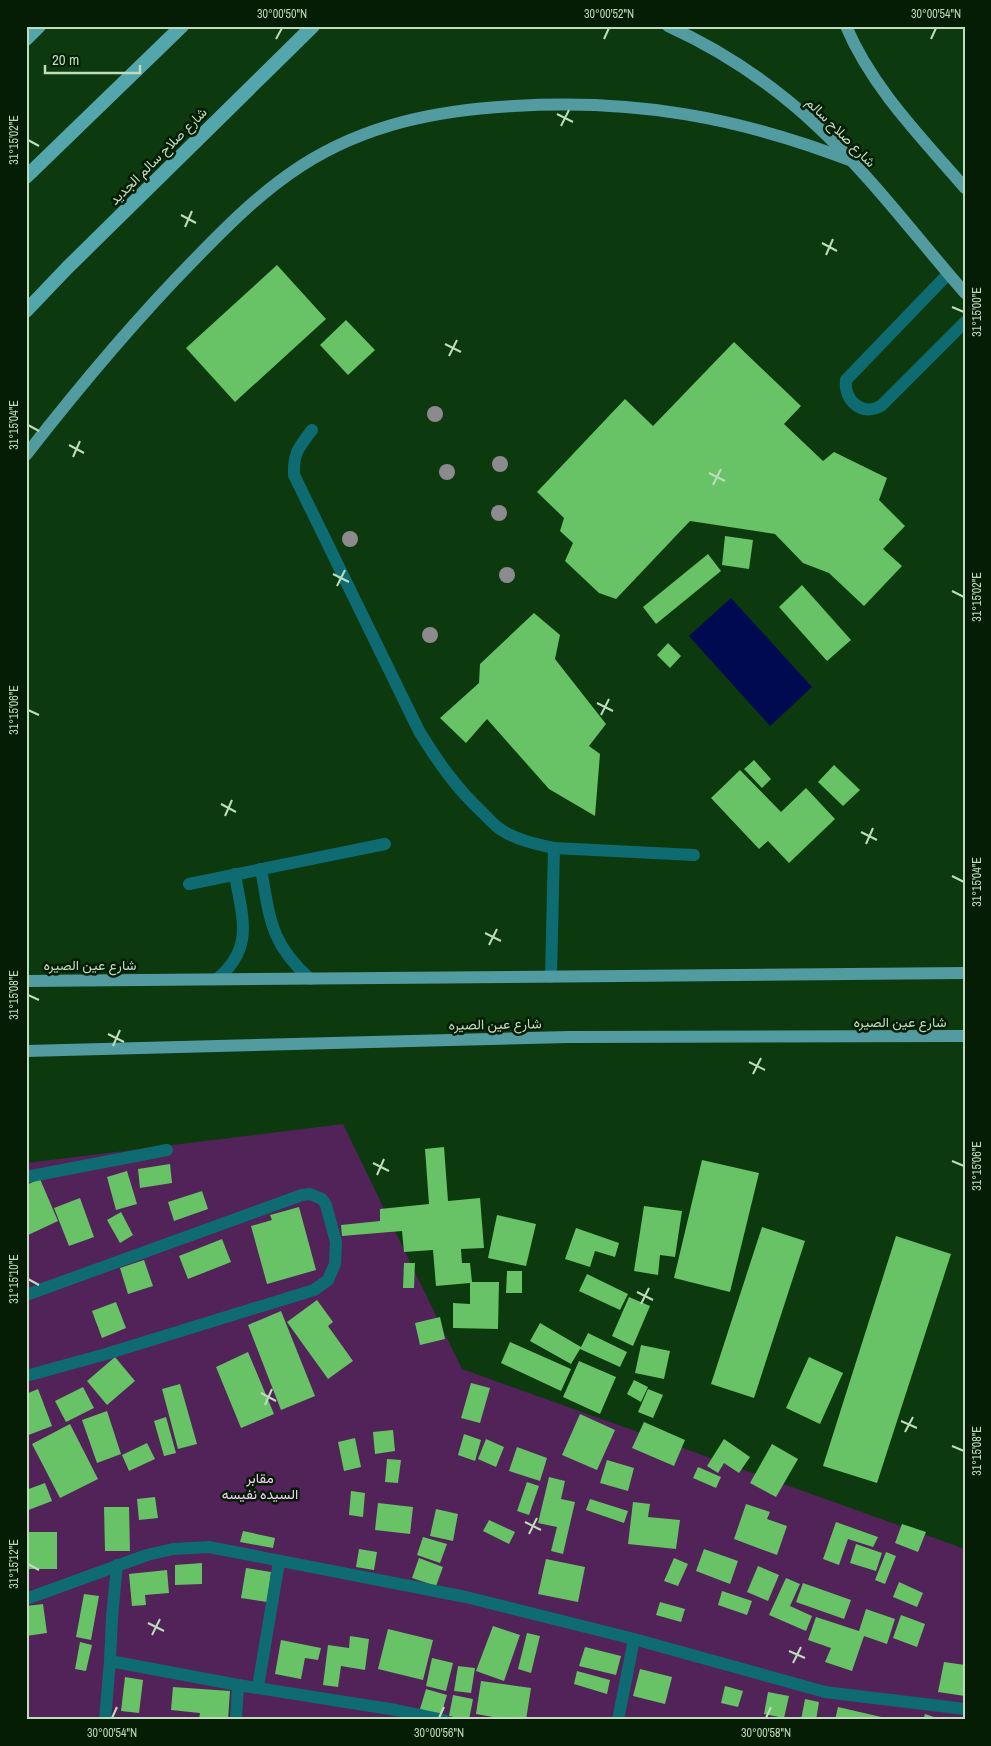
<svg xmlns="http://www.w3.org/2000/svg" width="991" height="1746" viewBox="0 0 991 1746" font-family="'Archivo Narrow',Vazirmatn,sans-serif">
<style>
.green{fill:#522358}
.water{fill:#000a51}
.building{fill:#67c365}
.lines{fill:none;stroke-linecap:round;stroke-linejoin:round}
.service{stroke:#0f6b72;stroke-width:12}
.minor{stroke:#0f6b72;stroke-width:12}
.primary{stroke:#519ba1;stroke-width:12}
.trunk{stroke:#52a6ac;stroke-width:14}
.tree{fill:#8d8a8f}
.ticks{fill:none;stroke:#bfddbd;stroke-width:2}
.labels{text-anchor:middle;stroke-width:5;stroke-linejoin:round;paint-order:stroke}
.street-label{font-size:14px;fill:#bfddbd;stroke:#051c05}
.park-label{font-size:14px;fill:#f6cdfa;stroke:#051c05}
.neatline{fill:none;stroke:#bfddbd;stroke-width:2}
.ticks-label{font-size:12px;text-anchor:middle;fill:#bfddbd}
</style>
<rect width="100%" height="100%" fill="#0c390d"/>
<polygon class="green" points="343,1124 462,1369 965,1549 965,1720 26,1720 26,1163"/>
<polygon class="water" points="731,598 812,687 770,726 689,636"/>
<g class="building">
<polygon points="277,265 326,319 235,402 186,348"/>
<polygon points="346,320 375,350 348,375 320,345"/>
<polygon points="734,342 801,406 784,424 823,461 834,452 887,478 879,500 905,526 883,549 902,566 864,606 829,573 803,563 775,534 690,521 616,599 599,593 565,561 573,543 560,531 564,518 537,492 625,399 653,426"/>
<polygon points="725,536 753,540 749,569 722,565"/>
<polygon points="708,554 721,571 656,624 643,607"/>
<polygon points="802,585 851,640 827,661 779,607"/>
<polygon points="534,613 560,635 555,659 606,724 589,746 600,754 595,816 549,789 487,719 466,743 440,718 479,683 480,664"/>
<polygon points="668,643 681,656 670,668 657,655"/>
<polygon points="754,760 771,779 762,788 744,769"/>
<polygon points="834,765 860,790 843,806 818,782"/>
<polygon points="740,770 781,812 806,788 835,819 789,863 768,841 759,849 711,798"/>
<polygon points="444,1147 448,1201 480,1198 484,1248 461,1249 462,1263 470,1263 472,1282 499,1282 498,1329 453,1328 453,1303 470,1304 470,1283 436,1286 433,1250 404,1252 402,1231 342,1236 341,1225 380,1221 380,1209 429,1204 425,1149"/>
<polygon points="702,1160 759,1173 730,1292 674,1278"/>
<polygon points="170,1164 172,1183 140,1188 138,1169"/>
<polygon points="127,1171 137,1204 116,1210 107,1177"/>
<polygon points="40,1179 58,1221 26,1236 26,1185"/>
<polygon points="202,1191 208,1209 174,1221 168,1202"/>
<polygon points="80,1198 94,1237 69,1246 54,1208"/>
<polygon points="644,1206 682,1211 675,1257 660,1255 658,1275 634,1271"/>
<polygon points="299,1207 316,1270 267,1284 251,1226 272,1220 270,1215"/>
<polygon points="121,1212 133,1235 120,1243 107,1220"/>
<polygon points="497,1215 536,1224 526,1266 488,1258"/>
<polygon points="762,1227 805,1241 754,1398 711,1384"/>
<polygon points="576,1228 619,1243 615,1257 595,1251 590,1267 565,1259"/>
<polygon points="896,1236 951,1254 877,1483 823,1466"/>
<polygon points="222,1239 231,1262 188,1279 179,1256"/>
<polygon points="144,1260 153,1286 128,1294 120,1268"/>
<polygon points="404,1263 415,1263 414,1288 403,1288"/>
<polygon points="507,1271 522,1271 522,1293 506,1293"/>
<polygon points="587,1274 628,1294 620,1310 579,1291"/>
<polygon points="629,1297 650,1306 633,1346 612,1336"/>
<polygon points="317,1300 333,1322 328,1326 353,1361 328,1379 287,1322"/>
<polygon points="116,1302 126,1328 102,1338 92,1311"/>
<polygon points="281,1311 315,1396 281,1410 248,1325"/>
<polygon points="440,1317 445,1339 420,1345 415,1323"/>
<polygon points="540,1323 581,1347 588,1333 627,1352 620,1367 580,1349 571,1364 530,1341"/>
<polygon points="510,1342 571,1369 561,1391 501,1363"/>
<polygon points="641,1345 670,1351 664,1379 635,1373"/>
<polygon points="248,1352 274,1414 241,1428 216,1367"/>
<polygon points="115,1357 135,1381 107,1405 87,1381"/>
<polygon points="809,1357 843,1373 820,1424 786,1408"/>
<polygon points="579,1361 616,1377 600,1414 563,1397"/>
<polygon points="634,1380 648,1387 641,1402 627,1394"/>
<polygon points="471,1383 490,1388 480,1423 461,1418"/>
<polygon points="180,1384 197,1444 178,1449 162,1389"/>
<polygon points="83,1387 94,1408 66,1422 55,1401"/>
<polygon points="38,1389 52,1426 26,1436 26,1394"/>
<polygon points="648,1389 663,1395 653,1418 638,1412"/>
<polygon points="107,1411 121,1454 97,1463 82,1420"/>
<polygon points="580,1414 615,1430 597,1470 562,1455"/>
<polygon points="166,1417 176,1453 164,1456 154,1421"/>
<polygon points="644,1422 685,1440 674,1466 632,1448"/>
<polygon points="70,1424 98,1479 60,1498 32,1444"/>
<polygon points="393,1430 395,1451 375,1454 373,1432"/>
<polygon points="464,1434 481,1440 475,1461 458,1455"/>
<polygon points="355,1438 361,1467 344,1471 338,1442"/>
<polygon points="486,1439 504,1447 496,1467 478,1459"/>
<polygon points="724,1439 750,1457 739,1473 724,1463 718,1473 707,1466"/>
<polygon points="147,1443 155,1459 129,1471 122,1455"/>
<polygon points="772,1444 798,1459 776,1497 750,1483"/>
<polygon points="517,1447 547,1458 540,1481 509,1471"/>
<polygon points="387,1459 401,1460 398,1483 385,1482"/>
<polygon points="607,1460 634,1468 628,1491 600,1483"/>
<polygon points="698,1467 721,1477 716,1488 693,1478"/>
<polygon points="549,1477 565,1481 561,1499 575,1502 563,1554 551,1551 557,1527 538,1523"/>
<polygon points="527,1482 539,1486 529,1515 517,1511"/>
<polygon points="45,1483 52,1501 26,1511 26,1490"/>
<polygon points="351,1491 365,1493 363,1517 349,1515"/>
<polygon points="155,1497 158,1518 139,1520 137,1499"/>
<polygon points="590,1499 628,1511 624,1523 586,1510"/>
<polygon points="633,1502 650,1504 648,1517 680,1520 676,1549 628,1544"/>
<polygon points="378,1503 413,1507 410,1534 375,1530"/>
<polygon points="746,1504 770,1512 767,1519 787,1526 777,1555 734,1539"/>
<polygon points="104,1507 129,1507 130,1551 105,1551"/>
<polygon points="436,1509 458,1514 453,1541 430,1536"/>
<polygon points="489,1520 515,1532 509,1544 483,1531"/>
<polygon points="836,1522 878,1537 873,1547 848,1539 839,1565 823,1559"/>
<polygon points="902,1524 926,1532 918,1552 895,1543"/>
<polygon points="243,1531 275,1538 273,1548 240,1542"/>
<rect x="26" y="1532" width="31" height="37"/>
<polygon points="423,1537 447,1544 440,1563 417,1555"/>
<polygon points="856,1544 882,1553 876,1571 850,1563"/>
<polygon points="359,1549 377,1552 374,1570 356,1567"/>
<polygon points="704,1549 738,1561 730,1584 696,1571"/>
<polygon points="886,1552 896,1556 885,1584 875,1580"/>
<polygon points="419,1558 443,1567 436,1586 412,1578"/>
<polygon points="674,1558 688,1564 678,1586 664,1581"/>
<polygon points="546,1559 585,1567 578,1602 538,1594"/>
<polygon points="202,1563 202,1584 175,1585 175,1565"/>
<polygon points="758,1566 779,1575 768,1601 747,1592"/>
<polygon points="246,1568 271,1572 267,1602 241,1598"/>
<polygon points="167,1570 169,1593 145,1595 146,1605 132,1606 129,1574"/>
<polygon points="786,1578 800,1584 790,1606 812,1616 806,1631 769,1615"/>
<polygon points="899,1582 923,1593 917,1607 893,1597"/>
<polygon points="803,1583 851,1600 844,1619 796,1602"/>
<polygon points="722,1591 752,1601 747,1615 718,1605"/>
<polygon points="84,1594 99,1596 91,1640 76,1637"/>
<polygon points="660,1602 685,1609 681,1622 656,1615"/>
<polygon points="43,1604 47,1633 26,1636 26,1606"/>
<polygon points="866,1609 895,1619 887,1644 864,1636 852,1671 825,1662 831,1648 808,1640 816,1617 859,1631"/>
<polygon points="901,1615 925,1624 917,1647 893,1638"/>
<polygon points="493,1626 520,1635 504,1681 476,1671"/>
<polygon points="388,1629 433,1640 423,1680 378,1669"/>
<polygon points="527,1633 540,1636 531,1673 518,1669"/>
<polygon points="350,1636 369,1639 365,1670 341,1666 338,1687 323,1685 328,1645 349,1648"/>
<polygon points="281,1640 321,1648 318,1660 305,1658 301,1679 275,1674"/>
<polygon points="80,1642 92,1645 86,1671 75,1669"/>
<polygon points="585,1647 621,1656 616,1675 579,1666"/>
<polygon points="432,1658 453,1663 446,1691 426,1686"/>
<polygon points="944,1662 965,1665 965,1696 938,1692"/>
<polygon points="458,1666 475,1668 471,1693 454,1691"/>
<polygon points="640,1669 672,1677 665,1704 633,1696"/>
<polygon points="577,1671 610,1680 607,1694 574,1684"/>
<polygon points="125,1677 143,1680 139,1713 121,1711"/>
<polygon points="481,1681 531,1688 526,1720 510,1720 476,1714"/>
<polygon points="725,1686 743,1691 738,1707 721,1703"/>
<polygon points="173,1687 230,1691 228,1720 199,1720 200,1713 171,1710"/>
<polygon points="426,1689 447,1695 441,1715 420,1709"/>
<polygon points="768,1692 789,1696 784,1718 764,1714"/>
<polygon points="453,1695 473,1699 469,1720 449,1716"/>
<polygon points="805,1699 819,1702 816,1720 801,1720"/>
<polygon points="838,1707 890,1719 890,1720 835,1720"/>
<polygon points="925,1714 940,1719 940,1720 923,1720"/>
</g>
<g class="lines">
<g class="service">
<path d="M948,274L846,380C843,400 863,418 882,405L965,322"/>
<path d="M312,430C299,447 293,453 294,475L419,731C438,762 456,788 483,813C488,818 494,825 500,829C516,840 536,844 554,848L694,855"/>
<path d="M261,869C270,919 270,943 310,979"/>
<polyline points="189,884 385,844"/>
<polyline points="551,977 554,848"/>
<path d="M217,979C255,947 242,918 235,874"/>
<polyline points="26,1295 302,1195 310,1194 322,1199 326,1205 336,1242 335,1264 328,1280 314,1290 106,1354 26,1376"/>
<polyline points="117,1565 112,1617 110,1661 238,1685 396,1710 444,1720"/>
<polyline points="26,1599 147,1555 173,1549 209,1547 466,1597 634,1639 825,1692 965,1709"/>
<polyline points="258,1687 279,1562"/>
<polyline points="105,1720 110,1661"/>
<polyline points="236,1720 238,1685"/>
<polyline points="618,1720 634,1639"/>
</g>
<polyline class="minor" points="26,1177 167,1150"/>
<g class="primary">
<path d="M668,26C721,50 773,85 816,125C871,176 916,237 965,293"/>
<path d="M846,26C872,88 922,138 965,188"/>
<path d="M26,455C79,387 134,321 195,259C228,225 261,192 301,166C366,124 438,110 514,106C636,99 738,117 852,161"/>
<polyline points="26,981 965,973"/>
<polyline points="26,1051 569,1037 965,1036"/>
</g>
<g class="trunk">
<polyline points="26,39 39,26"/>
<polyline points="26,177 182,26"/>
<polyline points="26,311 67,268 313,26"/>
</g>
</g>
<g class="tree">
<circle cx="435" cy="414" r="8"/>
<circle cx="500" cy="464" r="8"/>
<circle cx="447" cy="472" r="8"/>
<circle cx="499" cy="513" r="8"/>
<circle cx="350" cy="539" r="8"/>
<circle cx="507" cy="575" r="8"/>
<circle cx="430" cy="635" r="8"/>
</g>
<path class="ticks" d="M276,39L282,28M604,39L609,28M931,39L936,28M557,114L573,122M561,126L569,110M28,140L39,146M181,215L196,223M185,227L192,211M822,243L837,251M826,255L833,239M952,307L964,312M445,344L461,352M449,356L457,340M28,425L39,431M69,445L84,453M73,457L80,441M709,473L725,481M713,485L721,469M333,574L349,582M337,586L345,570M952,591L964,597M597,703L613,711M28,710L39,715M601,715L609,699M221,804L236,812M225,816L232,800M861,832L877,840M866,844L873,828M952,876L964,882M485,933L501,941M489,945L497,929M28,995L39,1000M108,1034L124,1042M113,1046L120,1030M749,1062L765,1070M753,1074L761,1058M952,1161L964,1166M373,1163L389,1171M377,1175L384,1159M28,1279L39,1285M637,1292L653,1300M641,1304L649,1288M261,1393L276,1401M265,1405L272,1389M901,1421L917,1428M905,1432L913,1417M952,1446L964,1451M525,1522L541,1530M529,1534L537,1518M28,1564L39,1570M148,1623L164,1631M152,1635L160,1619M789,1651L805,1658M793,1663L801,1647M112,1718L117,1707M439,1718L444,1707M766,1718L771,1707"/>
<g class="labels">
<g class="street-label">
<text transform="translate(841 132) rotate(45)" y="5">شارع صلاح سالم</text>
<text transform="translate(158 156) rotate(-45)" y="5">شارع صلاح سالم الجديد</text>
<text x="90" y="970">شارع عين الصيره</text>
<text x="900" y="1027">شارع عين الصيره</text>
<text transform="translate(495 1024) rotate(-1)" y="5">شارع عين الصيره</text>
</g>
<g class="park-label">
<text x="260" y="1483">مقابر<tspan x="260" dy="16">السيده نفيسه</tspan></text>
</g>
</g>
<rect width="991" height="1746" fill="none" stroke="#051c05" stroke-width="55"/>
<path d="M45 65v8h95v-8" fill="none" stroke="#bfddbd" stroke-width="2.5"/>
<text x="52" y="65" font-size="15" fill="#bfddbd" stroke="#051c05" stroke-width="4" paint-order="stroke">20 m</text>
<rect x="28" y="28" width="936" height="1690" class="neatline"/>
<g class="ticks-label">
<text x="282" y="18">30°00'50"N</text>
<text x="609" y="18">30°00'52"N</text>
<text x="936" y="18">30°00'54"N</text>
<text transform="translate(14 140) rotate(-90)" y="4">31°15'02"E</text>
<text transform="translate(977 312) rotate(-90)" y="4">31°15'00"E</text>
<text transform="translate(14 425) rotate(-90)" y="4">31°15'04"E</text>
<text transform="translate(977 597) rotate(-90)" y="4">31°15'02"E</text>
<text transform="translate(14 710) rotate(-90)" y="4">31°15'06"E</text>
<text transform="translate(977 882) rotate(-90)" y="4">31°15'04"E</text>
<text transform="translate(14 995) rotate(-90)" y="4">31°15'08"E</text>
<text transform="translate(977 1166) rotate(-90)" y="4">31°15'06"E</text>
<text transform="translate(14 1279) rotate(-90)" y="4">31°15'10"E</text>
<text transform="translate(977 1451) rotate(-90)" y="4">31°15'08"E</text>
<text transform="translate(14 1564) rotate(-90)" y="4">31°15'12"E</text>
<text x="112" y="1737">30°00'54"N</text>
<text x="439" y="1737">30°00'56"N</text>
<text x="766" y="1737">30°00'58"N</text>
</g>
</svg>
